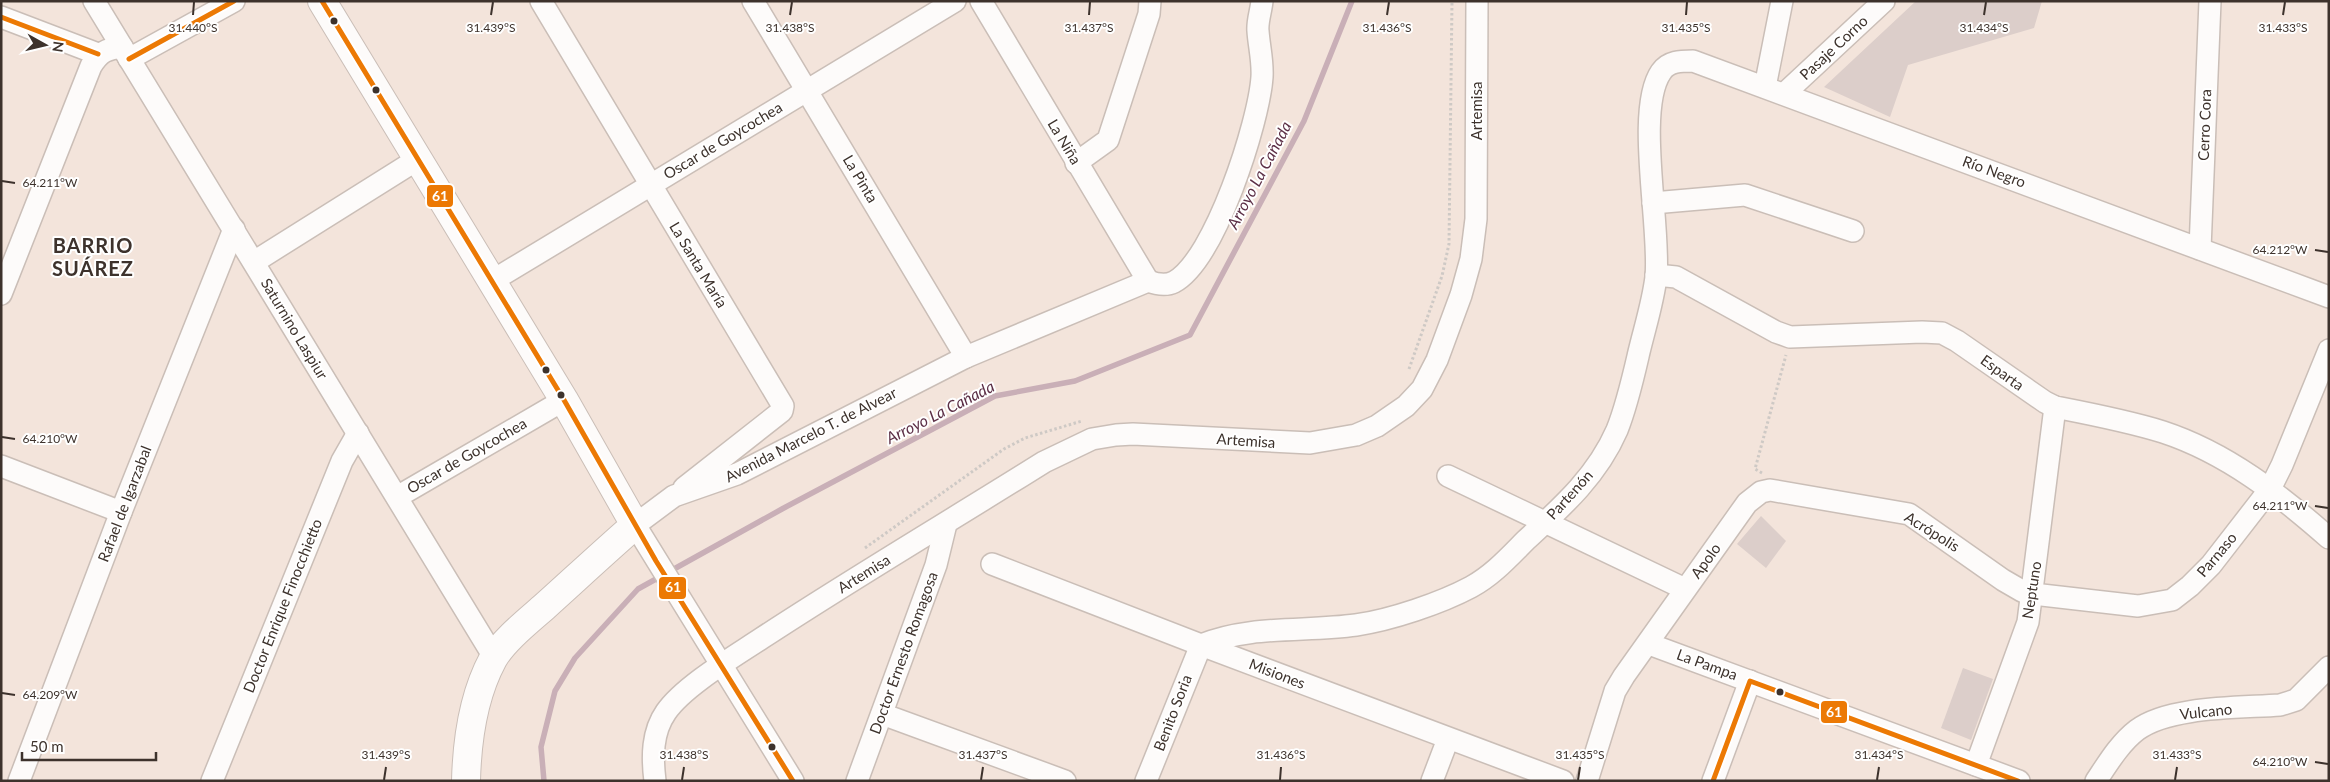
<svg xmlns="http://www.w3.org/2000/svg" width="2330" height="782" viewBox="0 0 2330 782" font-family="Lato,sans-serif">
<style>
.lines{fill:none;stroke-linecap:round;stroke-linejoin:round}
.stream{stroke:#c9afb7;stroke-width:5.5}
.building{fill:#dcceca}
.minor-casing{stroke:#cabeb7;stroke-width:24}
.major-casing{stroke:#cabeb7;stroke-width:30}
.path{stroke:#cec9c5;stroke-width:3;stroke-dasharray:2.5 2.5;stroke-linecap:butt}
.minor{stroke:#fdfbfa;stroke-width:21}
.major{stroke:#fdfbfa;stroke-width:28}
.bus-1-casing{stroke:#fff;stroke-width:9}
.bus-1{stroke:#ec7904;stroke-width:5}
.ticks{fill:none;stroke:#3d322c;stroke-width:2}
.bus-dot{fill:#3d322c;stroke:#fff;stroke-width:2}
.labels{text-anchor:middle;stroke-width:4;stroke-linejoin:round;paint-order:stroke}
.street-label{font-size:15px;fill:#3d322c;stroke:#fff}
.water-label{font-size:16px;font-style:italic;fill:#5c2f46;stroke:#fff}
.district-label{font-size:20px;font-weight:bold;letter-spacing:1px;fill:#3d322c;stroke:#fff}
.ticks-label{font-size:12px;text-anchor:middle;fill:#3d322c;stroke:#fff;stroke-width:4;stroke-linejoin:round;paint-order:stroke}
.line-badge{stroke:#fff;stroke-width:2}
.badge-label{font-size:14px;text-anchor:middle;font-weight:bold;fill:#fff}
</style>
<rect width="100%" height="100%" fill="#f3e4db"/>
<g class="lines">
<polyline class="stream" points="544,781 541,747 555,691 575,658 638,589 782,509 995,396 1075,381 1190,335 1304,121 1352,1"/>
</g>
<g class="building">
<polygon points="1916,1 2042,1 2034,28 1908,65 1890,117 1824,87"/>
<polygon points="1761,516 1786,541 1766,568 1737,544"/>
<polygon points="1963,668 1993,679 1971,740 1941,728"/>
</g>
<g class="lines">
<defs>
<g id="minor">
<polyline points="94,1 494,657"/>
<polyline points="541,1 783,406 782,411 684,488"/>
<polyline points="753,1 966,357"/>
<polyline points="981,1 1148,281"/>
<polyline points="1,17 98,54"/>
<polyline points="129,59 234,1"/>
<polyline points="1765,87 1782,1"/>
<polyline points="1784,94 1884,1"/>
<polyline points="1076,163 1108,140 1149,14 1150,1"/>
<polyline points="1653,203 1745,195 1853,231"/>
<polyline points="2200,249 2210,1"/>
<polyline points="254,262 418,159"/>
<path d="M1656,275L1676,277L1776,332L1790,337L1922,332L1942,333L1957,341L2045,402L2055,407C2091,414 2128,421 2163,432C2227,453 2280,495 2329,538"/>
<polyline points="492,281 955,1"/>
<path d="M1148,281C1156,284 1166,286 1174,282C1215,260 1259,122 1262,77C1263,61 1259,46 1258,31C1257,22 1261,11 1262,1"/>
<path d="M1,294L91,66C100,52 106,49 122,47"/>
<polyline points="1,466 121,512"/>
<polyline points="1448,476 1685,589"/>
<polyline points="397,497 564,400"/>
<polyline points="992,564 1201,645 1563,781"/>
<polyline points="1649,644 2019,781"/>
<path d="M1201,645C1250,625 1305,632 1356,625C1391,620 1441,603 1471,587C1493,575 1509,557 1526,540C1562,507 1597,476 1617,430C1627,405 1633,378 1639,352C1645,327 1653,302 1656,277C1661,228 1635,110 1661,72C1668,61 1681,61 1693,61L2329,297"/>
<polyline points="882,714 1065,781"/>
<polyline points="1976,765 2028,622 2055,407"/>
<polyline points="19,781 121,512 234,229"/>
<polyline points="212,781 342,461 358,433"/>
<path d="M655,781C652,757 652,732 666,712C684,686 735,656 762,638C855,577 950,521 1044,462L1092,439L1116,435L1133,434L1310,443L1356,435L1377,426L1406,406L1422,389L1437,360L1461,295L1471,259L1476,219L1477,1"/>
<polyline points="793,781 635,525 674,496 737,474 966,357 1148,281"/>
<polyline points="857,781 936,565 946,524"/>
<polyline points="1146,781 1201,645"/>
<polyline points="1432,781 1448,739"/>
<polyline points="1587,781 1615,691 1624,676 1747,503 1761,492 1770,490 1909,514 2003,580 2022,591 2033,594 2138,606 2172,600 2190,586 2211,565 2270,489 2282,465 2329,350"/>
<polyline points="1713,781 1750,681"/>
<path d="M2096,781C2108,763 2120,743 2137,730C2169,706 2239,708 2280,705L2296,700L2329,667"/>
</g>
<path id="major" d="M322,1L564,400L635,525C604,552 574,580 544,607C528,621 503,641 493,659C473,696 467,740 466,781"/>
</defs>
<use href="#minor" class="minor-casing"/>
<use href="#major" class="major-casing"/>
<g class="path">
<polyline points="1409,369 1442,276 1449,244 1452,1"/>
<polyline points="1762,473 1755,469 1786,355"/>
<polyline points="865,548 1004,449 1025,438 1082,421"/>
</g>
<use href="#minor" class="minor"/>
<use href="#major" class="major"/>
<defs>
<g id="bus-1">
<polyline points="322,1 564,400 656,561 793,781"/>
<polyline points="1,17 98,54"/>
<polyline points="129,59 234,1"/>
<polyline points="1713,781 1750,681 2018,781"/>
</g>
</defs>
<use href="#bus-1" class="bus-1-casing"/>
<use href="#bus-1" class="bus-1"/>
</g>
<path class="ticks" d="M193,15L194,2M491,15L493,2M790,15L792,2M1089,15L1090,2M1387,15L1389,2M1686,15L1687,2M1984,15L1986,2M2283,15L2285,2M2,181L15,183M2315,250L2328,252M2,437L15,439M2315,506L2328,508M2,693L15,695M2315,762L2328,764M384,780L386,767M682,780L684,767M981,780L983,767M1280,780L1281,767M1578,780L1580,767M1877,780L1879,767M2175,780L2177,767"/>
<g class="bus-dot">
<circle cx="334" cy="21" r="4.5"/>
<circle cx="376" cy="90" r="4.5"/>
<circle cx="546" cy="370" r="4.5"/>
<circle cx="561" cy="395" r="4.5"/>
<circle cx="1780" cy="692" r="4.5"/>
<circle cx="772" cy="747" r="4.5"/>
</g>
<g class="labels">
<g class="street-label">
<text transform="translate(1834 48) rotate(-43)" y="5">Pasaje Corno</text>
<text transform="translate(1477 111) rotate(-90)" y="5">Artemisa</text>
<text transform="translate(2205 125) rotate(-88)" y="5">Cerro Cora</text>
<text transform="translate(723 141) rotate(-31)" y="5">Oscar de Goycochea</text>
<text transform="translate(1064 142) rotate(59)" y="5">La Niña</text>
<text transform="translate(1994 172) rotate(20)" y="5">Río Negro</text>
<text transform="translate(860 179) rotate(59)" y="5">La Pinta</text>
<text transform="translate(698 265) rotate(59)" y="5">La Santa María</text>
<text transform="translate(294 329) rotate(59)" y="5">Saturnino Laspiur</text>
<text transform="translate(2002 373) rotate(36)" y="5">Esparta</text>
<text transform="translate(811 435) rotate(-27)" y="5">Avenida Marcelo T. de Alvear</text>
<text transform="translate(1246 441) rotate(4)" y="5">Artemisa</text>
<text transform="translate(467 456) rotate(-30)" y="5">Oscar de Goycochea</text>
<text transform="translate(1570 495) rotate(-48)" y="5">Partenón</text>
<text transform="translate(125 504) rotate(-69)" y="5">Rafael de Igarzabal</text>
<text transform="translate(1932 532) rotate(32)" y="5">Acrópolis</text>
<text transform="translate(2217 555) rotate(-50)" y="5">Parnaso</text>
<text transform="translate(1706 561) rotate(-54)" y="5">Apolo</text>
<text transform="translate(864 574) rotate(-32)" y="5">Artemisa</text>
<text transform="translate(2032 590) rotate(-81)" y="5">Neptuno</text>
<text transform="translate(283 606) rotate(-68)" y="5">Doctor Enrique Finocchietto</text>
<text transform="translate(904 653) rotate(-70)" y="5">Doctor Ernesto Romagosa</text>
<text transform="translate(1707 665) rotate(20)" y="5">La Pampa</text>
<text transform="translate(1277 674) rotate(21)" y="5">Misiones</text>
<text transform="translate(2206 712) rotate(-6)" y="5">Vulcano</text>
<text transform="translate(1173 713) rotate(-69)" y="5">Benito Soria</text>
</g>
<g class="water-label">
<text transform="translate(1259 175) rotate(-62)" y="6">Arroyo La Cañada</text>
<text transform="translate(940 412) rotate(-27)" y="6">Arroyo La Cañada</text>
</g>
<g class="district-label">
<text x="93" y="253">BARRIO<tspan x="93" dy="23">SUÁREZ</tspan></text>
</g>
</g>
<g class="ticks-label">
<text x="193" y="32">31.440°S</text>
<text x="491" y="32">31.439°S</text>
<text x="790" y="32">31.438°S</text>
<text x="1089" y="32">31.437°S</text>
<text x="1387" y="32">31.436°S</text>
<text x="1686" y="32">31.435°S</text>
<text x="1984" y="32">31.434°S</text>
<text x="2283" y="32">31.433°S</text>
<text x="50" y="187">64.211°W</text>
<text x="2280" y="254">64.212°W</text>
<text x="50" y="443">64.210°W</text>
<text x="2280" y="510">64.211°W</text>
<text x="50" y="699">64.209°W</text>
<text x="386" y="759">31.439°S</text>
<text x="684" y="759">31.438°S</text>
<text x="983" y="759">31.437°S</text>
<text x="1281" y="759">31.436°S</text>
<text x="1580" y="759">31.435°S</text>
<text x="1879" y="759">31.434°S</text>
<text x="2177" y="759">31.433°S</text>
<text x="2280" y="766">64.210°W</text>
</g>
<g class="line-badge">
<rect x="426" y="184" width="28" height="24" rx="5" fill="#ec7904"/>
<rect x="658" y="576" width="29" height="24" rx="5" fill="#ec7904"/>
<rect x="1820" y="700" width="28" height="24" rx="5" fill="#ec7904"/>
</g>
<g class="badge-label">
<text x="440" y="201">61</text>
<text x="673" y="592">61</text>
<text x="1834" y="717">61</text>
</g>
<rect width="2330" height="782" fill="none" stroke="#3d322c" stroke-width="5"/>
<g transform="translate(45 45) rotate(98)" stroke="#ffffff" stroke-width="4" paint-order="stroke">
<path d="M0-4L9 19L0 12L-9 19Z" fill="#3d322c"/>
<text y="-8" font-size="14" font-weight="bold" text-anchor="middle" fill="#3d322c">N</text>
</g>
<path d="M22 752v8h134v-8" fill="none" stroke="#3d322c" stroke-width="2.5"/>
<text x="30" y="752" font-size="15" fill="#3d322c" stroke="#ffffff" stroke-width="4" paint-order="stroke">50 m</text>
</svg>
